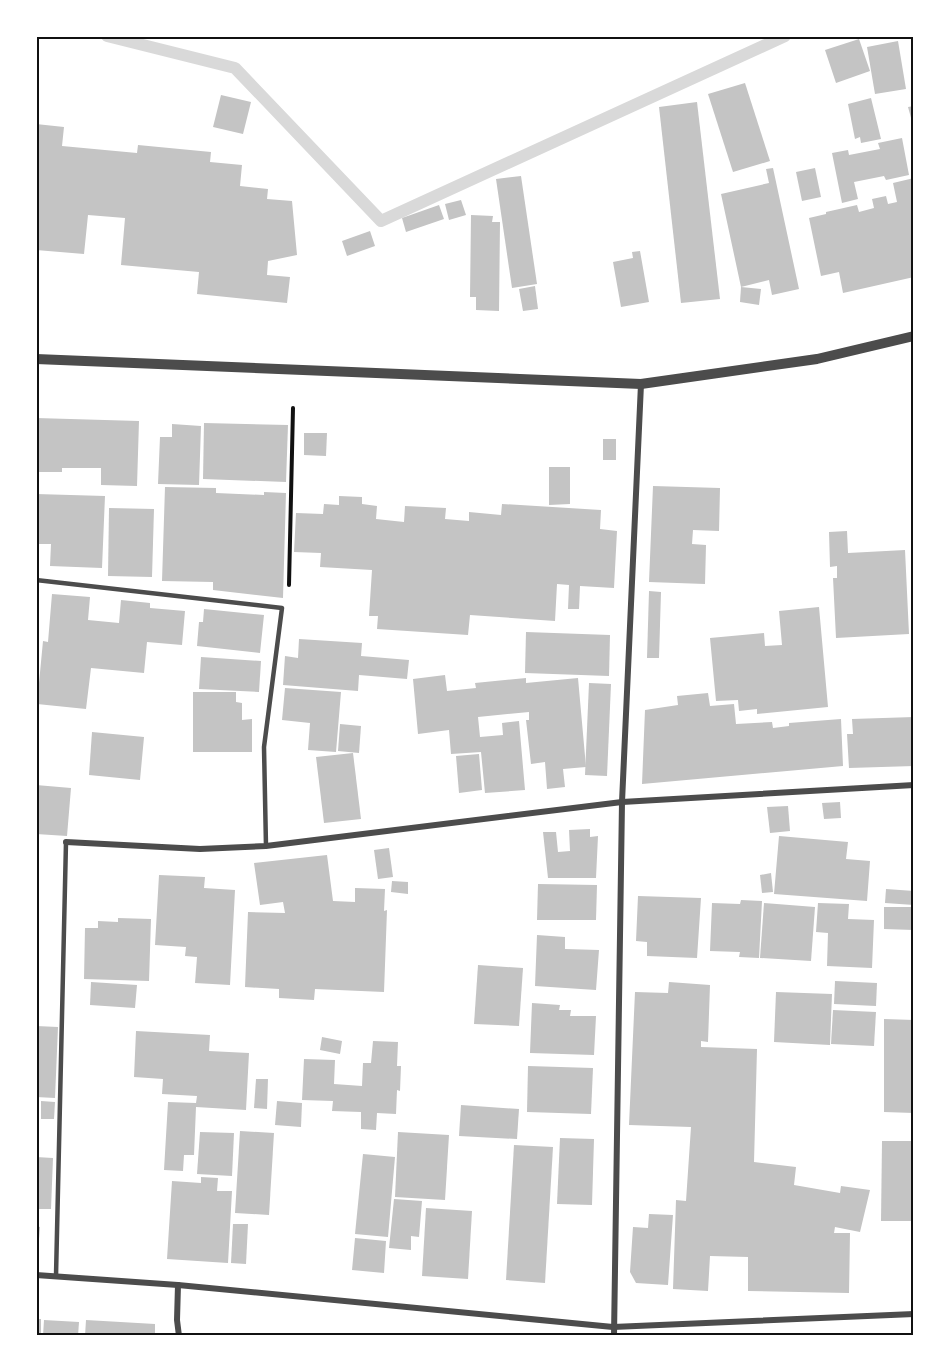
<svg xmlns="http://www.w3.org/2000/svg" width="950" height="1372" viewBox="0 0 950 1372" font-family="Literata,serif">
<style>
.lines{fill:none;stroke-linecap:round;stroke-linejoin:round}
.stream{stroke:#d9d9d9;stroke-width:12}
.building{fill:#c4c4c4}
.path{stroke:#111;stroke-width:4}
.service{stroke:#4c4c4c;stroke-width:4.5}
.minor{stroke:#4c4c4c;stroke-width:6}
.tertiary{stroke:#4c4c4c;stroke-width:10}
.neatline{fill:none;stroke:#111;stroke-width:2}
</style>
<rect width="100%" height="100%" fill="#fff"/>
<g class="lines">
<polyline class="stream" points="107,36 235,68 381,221 785,36"/>
</g>
<g class="building">
<polygon points="859,39 870,71 836,83 825,50"/>
<polygon points="898,41 906,89 875,94 867,47"/>
<polygon points="745,83 770,161 733,172 708,94"/>
<polygon points="221,95 251,102 243,134 213,127"/>
<polygon points="871,98 881,139 861,143 860,137 855,139 848,104"/>
<polygon points="697,102 720,299 681,303 659,107"/>
<polygon points="914,106 914,125 913,125 908,107"/>
<polygon points="36,124 64,127 62,146 137,153 138,145 211,152 210,162 242,165 240,186 268,189 267,199 292,201 297,255 268,261 267,275 290,277 287,303 197,294 199,272 121,265 125,218 88,215 84,254 36,250"/>
<polygon points="902,138 909,175 886,180 884,176 854,182 858,199 842,203 832,153 848,150 849,155 880,149 878,143"/>
<polygon points="773,168 799,289 772,295 769,280 741,287 721,194 769,183 766,169"/>
<polygon points="815,168 821,197 802,201 796,172"/>
<polygon points="521,176 537,284 512,288 496,179"/>
<polygon points="914,178 914,277 843,293 839,272 821,276 809,218 826,214 826,212 857,205 859,212 874,208 872,199 886,196 888,204 897,202 893,183"/>
<polygon points="461,200 466,215 449,220 445,204"/>
<polygon points="439,205 444,219 406,232 402,218"/>
<polygon points="471,215 493,216 492,222 500,222 499,311 476,310 476,297 470,297"/>
<polygon points="370,231 375,246 347,256 342,241"/>
<polygon points="640,251 649,302 621,307 613,262 633,258 632,252"/>
<polygon points="535,286 538,309 523,311 519,289"/>
<polygon points="741,287 761,289 759,305 740,302"/>
<polygon points="36,418 139,421 137,486 101,485 101,468 62,468 62,472 36,472"/>
<polygon points="204,423 288,425 286,482 203,479"/>
<polygon points="172,424 201,426 199,485 158,484 160,437 172,437"/>
<polygon points="304,433 327,433 326,456 304,455"/>
<rect x="603" y="439" width="13" height="21"/>
<polygon points="549,467 570,467 570,504 549,505"/>
<polygon points="653,486 720,488 719,531 693,530 692,544 706,545 705,584 649,582"/>
<polygon points="165,487 216,488 216,493 264,495 264,492 286,493 283,598 213,590 213,582 162,581"/>
<polygon points="36,494 105,496 102,568 50,566 51,544 36,544"/>
<polygon points="339,496 362,497 362,504 377,506 376,519 404,522 405,506 446,508 445,519 469,521 469,512 501,515 502,504 601,510 600,529 617,531 614,588 580,586 579,609 568,609 569,585 557,584 555,621 470,615 468,635 377,629 378,616 369,616 372,570 320,567 321,553 294,552 296,513 323,514 324,504 339,505"/>
<polygon points="109,508 154,509 152,577 108,576"/>
<polygon points="847,531 848,553 905,550 909,634 836,638 833,578 837,578 837,566 830,567 829,532"/>
<polygon points="649,591 661,592 659,658 647,658"/>
<polygon points="52,594 90,597 88,620 119,623 121,600 150,603 150,608 185,611 182,645 147,642 144,673 91,668 86,709 37,704 43,641 48,642"/>
<polygon points="819,607 828,707 757,714 757,709 739,711 738,700 716,701 710,638 764,633 765,646 782,645 779,611"/>
<polygon points="204,609 264,615 260,653 197,646 199,622 203,622"/>
<polygon points="526,632 610,635 609,676 525,673"/>
<polygon points="299,639 362,643 361,656 409,660 407,679 359,675 358,691 283,685 285,656 298,658"/>
<polygon points="201,657 261,661 259,692 199,689"/>
<polygon points="445,675 447,691 476,688 475,683 526,678 526,683 578,678 586,767 563,769 565,787 547,789 545,762 531,764 526,720 529,720 529,712 478,717 480,737 503,735 502,723 519,721 525,790 485,793 481,752 451,754 449,730 418,734 413,679"/>
<polygon points="589,683 611,684 607,776 585,775"/>
<polygon points="285,688 341,692 336,752 308,750 310,723 282,720"/>
<polygon points="193,692 236,692 236,702 242,703 242,720 252,719 252,752 193,752"/>
<polygon points="708,693 710,706 734,704 736,724 772,722 773,728 789,726 789,723 841,719 843,766 642,784 645,710 678,705 677,696"/>
<polygon points="914,717 914,766 849,768 847,734 853,734 852,719"/>
<polygon points="340,724 361,726 359,753 338,751"/>
<polygon points="92,732 144,737 140,780 89,775"/>
<polygon points="353,753 361,819 324,823 316,757"/>
<polygon points="479,754 482,790 459,793 456,756"/>
<polygon points="36,785 71,788 67,836 36,834"/>
<polygon points="840,802 841,818 824,819 822,803"/>
<polygon points="788,806 790,831 770,833 767,807"/>
<polygon points="590,829 590,837 598,836 596,878 548,878 543,832 556,832 558,852 570,851 569,830"/>
<polygon points="779,836 848,842 846,859 870,861 867,901 774,894"/>
<polygon points="389,848 393,877 378,879 374,850"/>
<polygon points="327,855 333,901 355,902 355,888 385,889 384,911 387,910 384,992 315,989 314,1000 279,998 279,989 245,987 248,912 285,913 283,902 260,905 254,863"/>
<polygon points="771,873 773,892 762,893 760,875"/>
<polygon points="159,875 205,877 204,888 235,890 230,985 195,983 197,957 185,956 186,947 155,945"/>
<polygon points="392,881 408,882 408,894 391,892"/>
<polygon points="538,884 597,885 596,920 537,920"/>
<polygon points="886,889 914,891 914,905 885,903"/>
<polygon points="638,896 701,898 697,958 647,956 647,942 636,941"/>
<polygon points="741,900 762,901 759,958 739,957 740,952 710,951 712,903 740,904"/>
<polygon points="764,903 815,907 811,961 760,958"/>
<polygon points="818,903 849,904 848,919 874,920 872,968 827,966 828,933 816,932"/>
<polygon points="884,907 914,907 914,930 884,929"/>
<polygon points="118,918 151,919 149,981 84,979 85,928 98,928 98,921 118,922"/>
<polygon points="537,935 565,937 565,949 599,950 596,990 535,986"/>
<polygon points="478,965 523,968 519,1026 474,1024"/>
<polygon points="835,981 877,983 876,1006 834,1004"/>
<polygon points="91,982 137,985 135,1008 90,1005"/>
<polygon points="669,982 710,985 708,1042 701,1041 701,1047 757,1049 754,1162 796,1167 794,1185 840,1193 841,1186 870,1190 860,1232 835,1227 834,1233 850,1233 849,1293 748,1291 748,1257 710,1256 708,1291 673,1289 676,1200 686,1201 691,1127 629,1125 635,992 668,993"/>
<polygon points="776,992 832,994 830,1045 774,1042"/>
<polygon points="532,1003 560,1005 559,1010 571,1010 570,1016 596,1016 594,1055 530,1053"/>
<polygon points="833,1010 876,1012 874,1046 831,1044"/>
<polygon points="884,1019 914,1020 914,1113 884,1112"/>
<polygon points="36,1026 58,1027 55,1098 36,1097"/>
<polygon points="136,1031 210,1035 209,1051 249,1053 246,1110 196,1107 194,1155 184,1155 183,1171 164,1170 168,1102 196,1103 197,1096 162,1094 163,1079 134,1077"/>
<polygon points="322,1037 342,1041 340,1054 320,1050"/>
<polygon points="373,1041 398,1042 397,1066 401,1066 400,1091 397,1090 396,1114 377,1113 376,1130 361,1129 361,1112 332,1111 333,1101 302,1100 304,1059 335,1060 334,1084 362,1086 363,1063 371,1063"/>
<polygon points="528,1066 593,1068 591,1114 527,1112"/>
<polygon points="256,1079 268,1079 267,1109 254,1108"/>
<polygon points="41,1101 55,1102 54,1119 41,1119"/>
<polygon points="277,1101 302,1103 301,1127 275,1125"/>
<polygon points="461,1105 519,1109 517,1139 459,1136"/>
<polygon points="240,1131 274,1133 269,1215 235,1213"/>
<polygon points="200,1132 234,1133 232,1176 197,1174"/>
<polygon points="398,1132 449,1135 445,1200 395,1197"/>
<polygon points="560,1138 594,1139 592,1205 557,1204"/>
<polygon points="882,1141 914,1141 914,1221 881,1221"/>
<polygon points="514,1145 553,1147 545,1283 506,1280"/>
<polygon points="363,1154 395,1157 388,1237 355,1234"/>
<polygon points="36,1157 53,1158 51,1209 36,1209"/>
<polygon points="201,1177 218,1178 217,1191 232,1191 228,1263 167,1259 172,1181 201,1183"/>
<polygon points="394,1199 422,1201 419,1237 411,1236 411,1250 389,1248"/>
<polygon points="426,1208 472,1211 468,1279 422,1276"/>
<polygon points="649,1214 673,1215 668,1285 636,1283 630,1272 633,1227 648,1228"/>
<polygon points="233,1224 248,1224 246,1264 231,1263"/>
<polygon points="36,1226 40,1227 38,1251 36,1251"/>
<polygon points="355,1238 386,1241 384,1273 352,1270"/>
<rect x="36" y="1319" width="5" height="17"/>
<polygon points="44,1320 79,1322 78,1336 43,1336"/>
<polygon points="86,1320 155,1324 155,1336 85,1336"/>
</g>
<g class="lines">
<polyline class="path" points="289,585 293,408"/>
<g class="service">
<polyline points="36,580 282,608 264,747 266,846"/>
<polyline points="56,1276 66,842"/>
</g>
<g class="minor">
<polyline points="66,842 200,849 266,846 622,802 914,785"/>
<polyline points="36,1275 178,1285 613,1327 914,1314"/>
<polyline points="178,1285 177,1320 179,1336"/>
<polyline points="614,1336 622,802 641,384"/>
</g>
<polyline class="tertiary" points="36,359 641,384 817,359 914,336"/>
</g>
<rect width="950" height="1372" fill="none" stroke="#ffffff" stroke-width="75"/>
<rect x="38" y="38" width="874" height="1296" class="neatline"/>
</svg>
